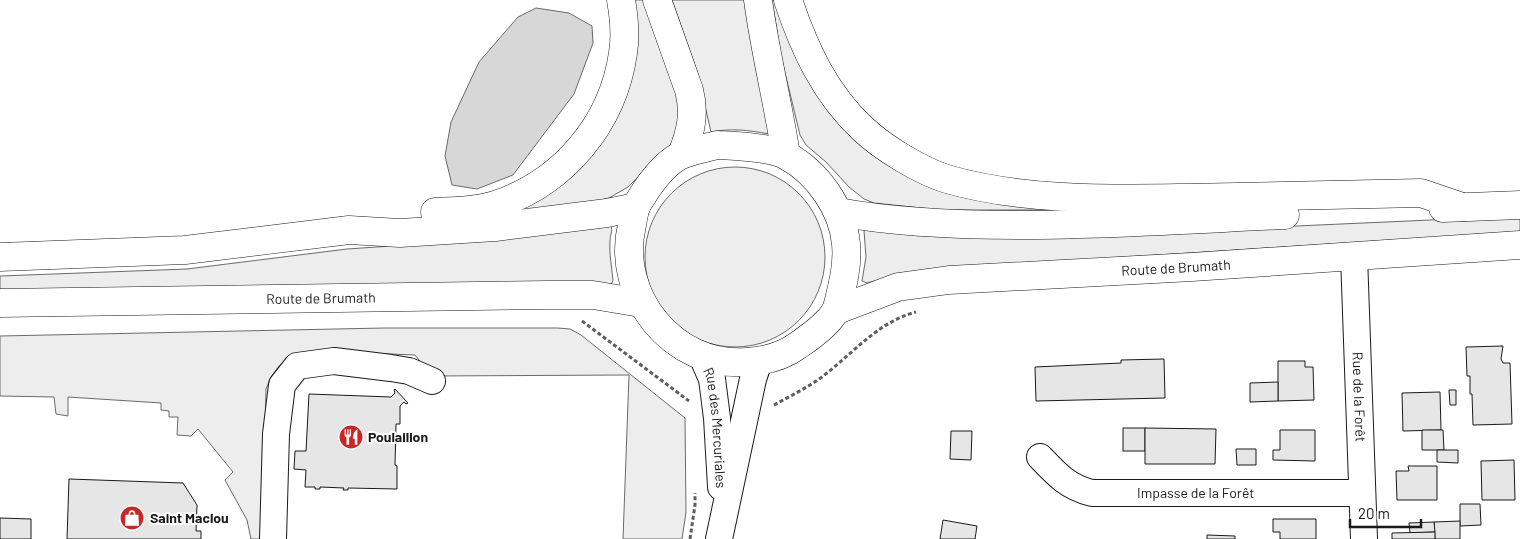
<svg xmlns="http://www.w3.org/2000/svg" width="1520" height="539" viewBox="0 0 1520 539" font-family="Barlow,sans-serif">
<style>
.green{fill:#ededed;stroke:#6a6a6a}
.water{fill:#d7d7d7;stroke:#6a6a6a}
.building{fill:#e6e6e6;stroke:#1a1a1a}
.lines{fill:none;stroke-linecap:round;stroke-linejoin:round}
.minor-casing{stroke:#1a1a1a;stroke-width:28}
.major-casing{stroke:#1a1a1a;stroke-width:29}
.path{stroke:#5f5f5f;stroke-width:3;stroke-dasharray:4 2.5;stroke-linecap:butt}
.minor{stroke:#fff;stroke-width:26}
.major{stroke:#fff;stroke-width:28}
.labels{text-anchor:middle;stroke-width:4;stroke-linejoin:round;paint-order:stroke}
.street-label{font-size:14px;fill:#1a1a1a;stroke:#fff}
.poi-label{font-size:14px;font-weight:bold;fill:#1a1a1a;stroke:#fff;text-anchor:start}
</style>
<rect width="100%" height="100%" fill="#fff"/>
<g class="green">
<polygon points="629,0 646,0 681,97 678,142 644,171 628,187 609,198 592,202 516,213 513,209 575,168"/>
<path d="M672,0H750L769,134C748,130 731,128 711,132L697,71Z"/>
<polygon points="772,0 778,0 866,146 1088,210 940,210 874,203 864,199 849,187 826,162 806,145 800,135 781,56"/>
<circle cx="735" cy="257" r="90"/>
<polygon points="1520,216 1520,232 1079,260 893,276 867,283 862,281 866,257 864,231 867,229 1274,227"/>
<path d="M611,225C613,231 610,235 610,241C609,254 612,268 613,281L611,284L0,291V276L187,269L347,249L511,238Z"/>
<polygon points="384,328 558,328 570,329 581,335 685,418 686,512 682,539 623,539 629,375 432,376 415,355 314,351 294,356 279,366 271,377 266,389 263,539 251,539 247,520 225,480 233,472 198,429 191,436 177,435 178,417 169,417 169,411 161,410 161,403 68,397 68,416 56,414 54,397 0,396 0,336"/>
</g>
<polygon class="water" points="536,8 569,13 592,26 593,43 574,94 513,175 477,189 452,185 445,156 451,122 479,62 518,17"/>
<g class="building">
<polygon points="1503,346 1501,359 1503,363 1510,363 1512,424 1473,425 1472,394 1470,394 1470,376 1467,376 1466,347"/>
<polygon points="1164,359 1165,398 1036,401 1035,367 1121,363 1121,360"/>
<polygon points="1278,361 1305,361 1305,367 1313,367 1314,400 1278,401"/>
<polygon points="1278,382 1278,401 1250,402 1250,383"/>
<polygon points="395,389 408,403 406,404 404,402 400,406 400,424 396,424 395,465 397,466 397,489 348,488 348,490 343,490 344,488 320,487 320,489 315,489 315,487 305,487 306,470 294,469 295,451 306,451 309,394 391,397 395,393 394,390"/>
<polygon points="1449,390 1456,390 1456,405 1450,405"/>
<polygon points="1440,392 1441,430 1403,431 1402,393"/>
<rect x="1123" y="428" width="22" height="23"/>
<polygon points="1145,428 1216,429 1215,464 1145,464"/>
<polygon points="1280,430 1315,430 1315,461 1273,460 1273,450 1280,450"/>
<polygon points="1422,430 1443,430 1444,450 1422,450"/>
<polygon points="951,431 972,431 971,460 950,459"/>
<polygon points="1236,449 1256,449 1256,465 1237,465"/>
<polygon points="1437,450 1458,450 1458,463 1437,462"/>
<polygon points="1514,460 1515,500 1482,500 1481,461"/>
<polygon points="1408,466 1437,466 1437,500 1397,500 1396,471 1409,471"/>
<polygon points="69,479 183,483 197,505 196,531 201,531 201,539 67,539"/>
<polygon points="1460,504 1480,504 1481,525 1460,526"/>
<polygon points="0,518 31,519 31,539 0,539"/>
<polygon points="1273,519 1316,519 1316,539 1280,539 1280,532 1273,532"/>
<polygon points="943,520 977,526 975,539 940,539"/>
<polygon points="1460,521 1460,539 1435,539 1434,522"/>
<polygon points="1434,522 1435,532 1410,533 1409,523"/>
<polygon points="1435,532 1435,539 1392,539 1392,533"/>
<polygon points="1207,535 1235,536 1235,539 1207,539"/>
</g>
<g class="lines">
<defs>
<g id="minor">
<path id="s1" d="M1354,256L1364,539"/>
<path id="s2" d="M702,356L712,379L717,418L721,487"/>
<path id="s3" d="M1040,457C1057,475 1068,487 1092,493H1362"/>
<polyline points="273,539 276,434 282,385 297,366 334,361 391,368 409,371 432,381"/>
<polyline points="719,539 753,379 759,361"/>
</g>
<g id="major">
<path d="M657,0L689,90C695,113 691,132 682,154"/>
<path d="M758,0C765,52 778,103 786,155"/>
<path d="M788,0C804,48 825,94 863,129C883,148 921,171 947,179C1023,201 1109,199 1187,198C1265,197 1343,195 1421,193L1462,207"/>
<path d="M717,145C734,146 772,147 787,156C818,173 843,209 846,244C848,264 843,284 838,304C835,320 810,337 797,346C783,356 764,361 747,362C673,368 615,295 632,225C633,219 634,212 636,206C639,201 643,195 646,190C655,177 668,160 684,154C694,150 706,148 717,145Z"/>
<polyline points="1443,208 1520,205"/>
<path d="M435,212C455,211 477,211 495,205C563,183 613,124 623,53C626,35 624,17 621,0"/>
<path d="M838,212C898,223 959,225 1019,225C1108,225 1197,219 1285,215"/>
<polyline points="0,257 185,250 349,230 400,233 495,227 607,213 636,207"/>
<path id="s4" d="M0,303L548,295H593L641,303"/>
<path id="s5" d="M837,310L898,287L949,280L1192,267L1520,245"/>
</g>
</defs>
<use href="#minor" class="minor-casing"/>
<use href="#major" class="major-casing"/>
<g class="path">
<polyline points="582,321 689,401"/>
<path d="M774,405C792,395 811,386 827,373C856,350 879,322 916,312"/>
<polyline points="690,539 695,505 695,493"/>
</g>
<use href="#minor" class="minor"/>
<use href="#major" class="major"/>
</g>
<defs>
<symbol id="restaurant-disc" viewBox="-11 -11 22 22"><circle r="9.5" fill="#c62828" stroke="#fff"/><path d="M-5-6h1v4h1v-4h1v4h1v-4h1v5L-1.5 .5V6h-2V.5L-5-1ZM5-6V6H3V1.5H1.5Q1.5-4 5-6Z" fill="#fff"/></symbol>
<symbol id="shop-disc" viewBox="-11 -11 22 22"><circle r="9.5" fill="#c62828" stroke="#fff"/><path d="M-5-2.5h2.3a2.7 3.5 0 0 1 5.4 0H5L5.5 6h-11ZM-1.5-2.5h3a1.5 2.3 0 0 0-3 0Z" fill="#fff"/></symbol>
</defs>
<g fill-rule="evenodd">
<use href="#restaurant-disc" x="337" y="423" width="28" height="28"/>
<use href="#shop-disc" x="118" y="504" width="28" height="28"/>
</g>
<g class="labels">
<g class="street-label">
<text dy="5" stroke="none"><textPath href="#s5" startOffset="344">Route de Brumath</textPath></text>
<text dy="5" stroke="none"><textPath href="#s4" startOffset="321">Route de Brumath</textPath></text>
<text dy="5" stroke="none"><textPath href="#s1" startOffset="141">Rue de la Forêt</textPath></text>
<text dy="5" stroke="none"><textPath href="#s2" startOffset="74">Rue des Mercuriales</textPath></text>
<text dy="5" stroke="none"><textPath href="#s3" startOffset="168">Impasse de la Forêt</textPath></text>
</g>
<g class="poi-label">
<text x="368" y="442">Poulaillon</text>
<text x="150" y="523">Saint Maclou</text>
</g>
</g>
<path d="M1350 519v8h71v-8" fill="none" stroke="#1a1a1a" stroke-width="2.5"/>
<text x="1358" y="519" font-size="15" fill="#1a1a1a" stroke="#ffffff" stroke-width="4" paint-order="stroke">20 m</text>
</svg>
